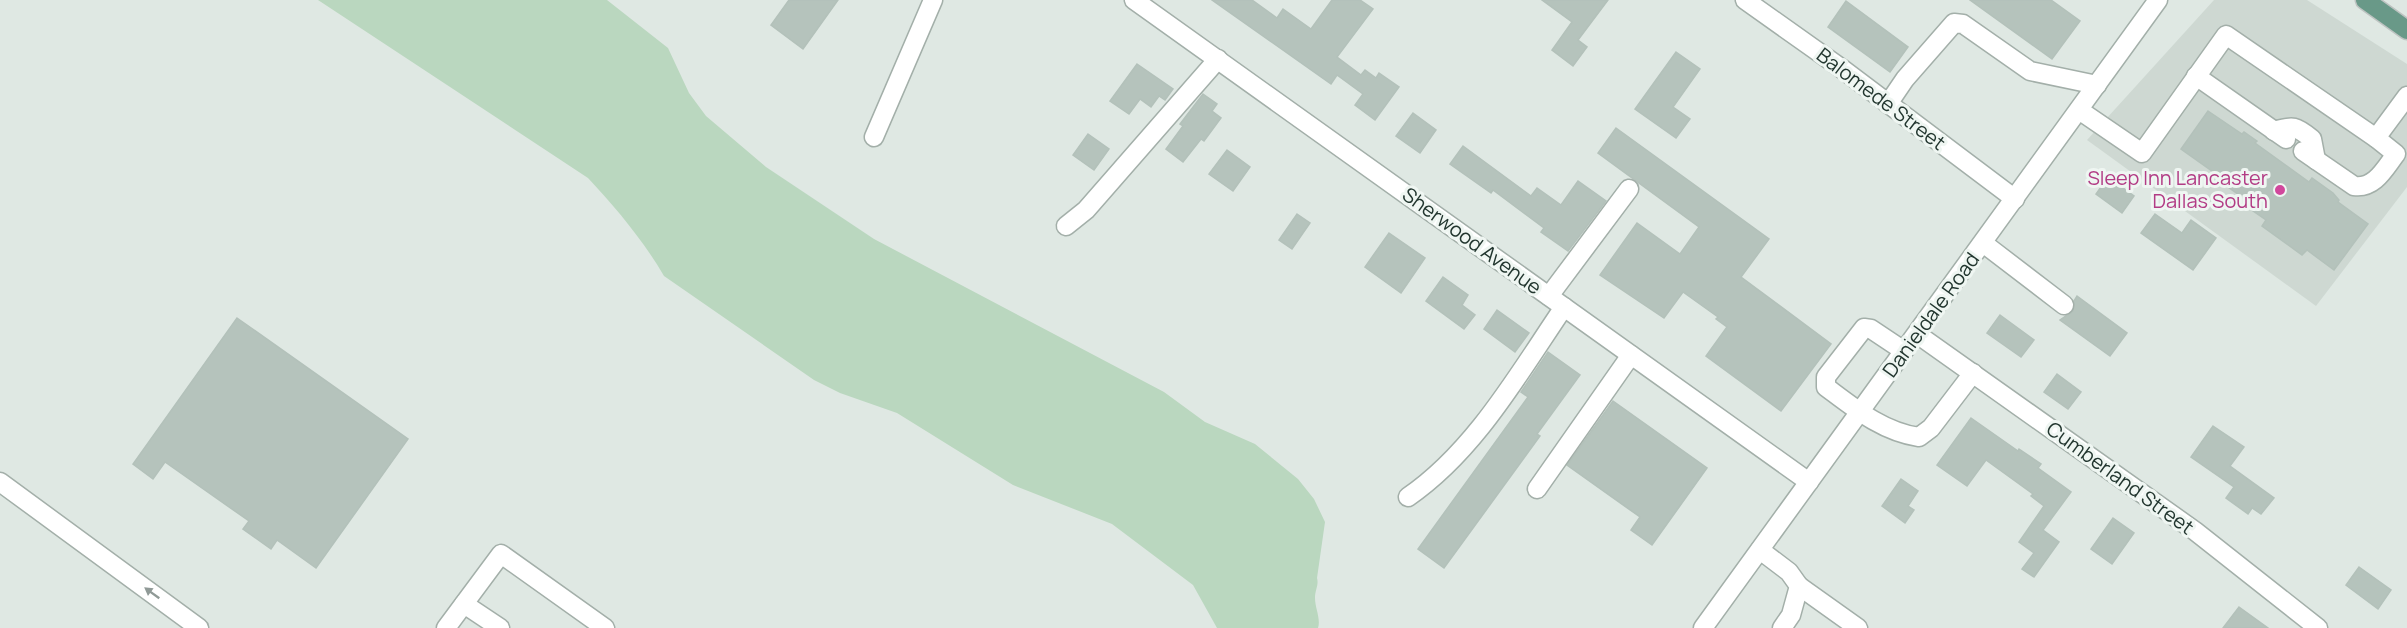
<svg xmlns="http://www.w3.org/2000/svg" width="2407" height="628" viewBox="0 0 2407 628" font-family="Manrope,sans-serif">
<style>
.built{fill:#ced8d2}
.green{fill:#bad7bf}
.building{fill:#b5c3bc;stroke:#b3c1ba;stroke-width:1.5}
.lines{fill:none;stroke-linecap:round;stroke-linejoin:round}
.minor-casing{stroke:#a3afa9;stroke-width:21}
.major-casing{stroke:#bdc3c1;stroke-width:21}
.minor{stroke:#fff;stroke-width:18}
.major{stroke:#699988;stroke-width:18}
.oneway{fill:#909a97}
.hotel-dot{fill:#d1479c;stroke:#eff6f2;stroke-width:2}
.labels{text-anchor:middle;stroke-width:6;stroke-linejoin:round;paint-order:stroke}
.street-label{font-size:20px;fill:#22362f;stroke:#eff6f2}
.hotel-label{font-size:20px;fill:#b23c85;stroke:#eff6f2;text-anchor:end}
</style>
<rect width="100%" height="100%" fill="#dfe8e3"/>
<polygon class="built" points="2214,0 2307,0 2407,64 2407,187 2316,306 2087,140"/>
<path class="green" d="M318,0H607L668,48L689,93L706,116L766,167L874,239L1164,392L1205,422L1255,444L1298,479L1314,499L1325,522L1317,578C1319,585 1315,590 1315,598C1315,608 1321,619 1318,628H1217L1193,585L1112,524L1013,485L897,413L840,393L814,380L664,276C643,240 616,208 588,178Z"/>
<g class="building">
<polygon points="789,0 838,0 803,49 771,25"/>
<polygon points="1212,0 1252,0 1277,18 1283,9 1311,29 1332,0 1360,0 1373,9 1337,57 1361,75 1365,70 1376,78 1379,73 1399,87 1375,120 1355,105 1363,94 1337,75 1331,84"/>
<polygon points="1542,0 1608,0 1578,40 1587,47 1573,66 1552,50 1572,22"/>
<polygon points="1970,0 2051,0 2080,21 2052,59"/>
<polygon points="1846,1 1908,47 1890,72 1828,27"/>
<polygon points="1676,52 1700,69 1673,107 1690,119 1676,138 1635,109"/>
<polygon points="1137,64 1173,89 1165,100 1159,96 1151,107 1140,99 1129,114 1110,101"/>
<polygon points="1203,94 1217,104 1212,111 1221,118 1204,141 1201,139 1183,162 1166,149 1183,126 1180,124"/>
<polygon points="2208,111 2242,134 2244,132 2257,141 2255,143 2309,182 2312,178 2333,193 2339,200 2338,202 2368,224 2334,270 2307,250 2302,255 2262,226 2266,220 2243,204 2246,200 2214,177 2216,174 2181,149"/>
<polygon points="1413,113 1436,130 1420,153 1396,136"/>
<polygon points="1616,128 1769,239 1741,277 1831,344 1781,411 1706,356 1727,327 1716,319 1718,317 1683,292 1664,318 1600,275 1637,223 1680,254 1699,227 1598,153"/>
<polygon points="1088,134 1109,149 1094,170 1073,155"/>
<polygon points="1463,146 1531,196 1537,188 1561,205 1578,181 1606,201 1568,251 1541,232 1544,228 1493,190 1491,193 1450,164"/>
<polygon points="1227,150 1250,167 1233,191 1209,174"/>
<polygon points="2108,177 2134,196 2122,213 2096,194"/>
<polygon points="1297,214 1310,223 1292,249 1279,240"/>
<polygon points="2155,214 2182,233 2191,220 2216,238 2193,270 2141,233"/>
<polygon points="1389,233 1425,258 1401,293 1365,267"/>
<polygon points="1443,277 1468,295 1462,305 1475,315 1464,329 1426,301"/>
<polygon points="2077,296 2127,333 2110,356 2060,320 2073,311 2074,301"/>
<polygon points="1497,310 1529,333 1515,352 1484,329"/>
<polygon points="2000,315 2034,340 2021,357 1987,333"/>
<polygon points="237,318 408,439 316,568 277,540 271,549 243,529 249,521 165,462 153,479 133,464"/>
<polygon points="1548,352 1580,375 1537,434 1540,436 1444,568 1418,549 1528,397 1521,392"/>
<polygon points="2057,374 2081,392 2068,409 2044,392"/>
<polygon points="1613,401 1707,468 1652,545 1631,530 1640,517 1567,465"/>
<polygon points="1971,418 2018,451 2019,449 2041,464 2038,468 2071,492 2043,530 2059,542 2034,577 2022,569 2034,553 2019,542 2044,506 2031,496 2033,494 1986,460 1967,486 1937,465"/>
<polygon points="2213,426 2244,447 2230,466 2274,498 2261,514 2252,508 2248,514 2226,498 2234,487 2191,457"/>
<polygon points="1901,479 1918,491 1908,506 1914,510 1905,523 1882,506"/>
<polygon points="2113,518 2134,533 2112,564 2091,549"/>
<polygon points="2359,567 2391,590 2378,609 2346,585"/>
<polygon points="2239,607 2268,628 2223,628"/>
</g>
<g class="lines">
<defs>
<g id="minor">
<polyline points="1134,0 1809,482"/>
<polyline points="1745,0 1841,68 2015,199"/>
<polyline points="2196,76 2286,139"/>
<polyline points="1888,104 1905,79 1954,23 1963,24 2030,71 2097,85"/>
<polyline points="2079,110 2142,153 2226,35 2376,138 2407,96"/>
<path d="M2274,131C2293,125 2296,126 2312,139L2316,160"/>
<polyline points="874,137 933,0"/>
<path d="M2303,151L2354,186C2375,189 2385,168 2396,154L2376,138"/>
<polyline points="1066,226 1086,210 1218,59"/>
<polyline points="1983,243 2064,305"/>
<polyline points="1549,296 1629,189"/>
<polyline points="1917,334 2195,531 2318,628"/>
<path d="M1904,351L1871,329L1864,328L1826,377V387C1854,408 1883,432 1919,437L1931,428L1973,373"/>
<polyline points="0,482 199,628"/>
<polyline points="1537,489 1631,355"/>
<path d="M1408,497C1475,451 1519,373 1564,307"/>
<polyline points="1760,550 1789,572 1799,586 1791,615 1782,628"/>
<polyline points="1799,586 1858,628"/>
<polyline points="464,604 500,628"/>
<polyline points="446,628 501,554 605,628"/>
<polyline points="1703,628 2158,0"/>
</g>
<polyline id="major" points="2365,0 2407,30"/>
</defs>
<use href="#minor" class="minor-casing"/>
<use href="#major" class="major-casing"/>
<use href="#minor" class="minor"/>
<use href="#major" class="major"/>
</g>
<defs><path id="oneway-solid" d="M-6-.8H1V-3.2L6.5 0L1 3.2V.8H-6Z" transform="scale(1.5)"/></defs>
<use class="oneway" href="#oneway-solid" transform="translate(152 593) rotate(-144)"/>
<circle class="hotel-dot" cx="2280" cy="190" r="6"/>
<g class="labels">
<g class="street-label">
<text transform="translate(1881 99) rotate(37)" y="7">Balomede Street</text>
<text transform="translate(1472 241) rotate(36)" y="7">Sherwood Avenue</text>
<text transform="translate(1931 315) rotate(-54)" y="7">Danieldale Road</text>
<text transform="translate(2120 478) rotate(36)" y="7">Cumberland Street</text>
</g>
<g class="hotel-label">
<text x="2268" y="185">Sleep Inn Lancaster<tspan x="2268" dy="23">Dallas South</tspan></text>
</g>
</g>
</svg>
